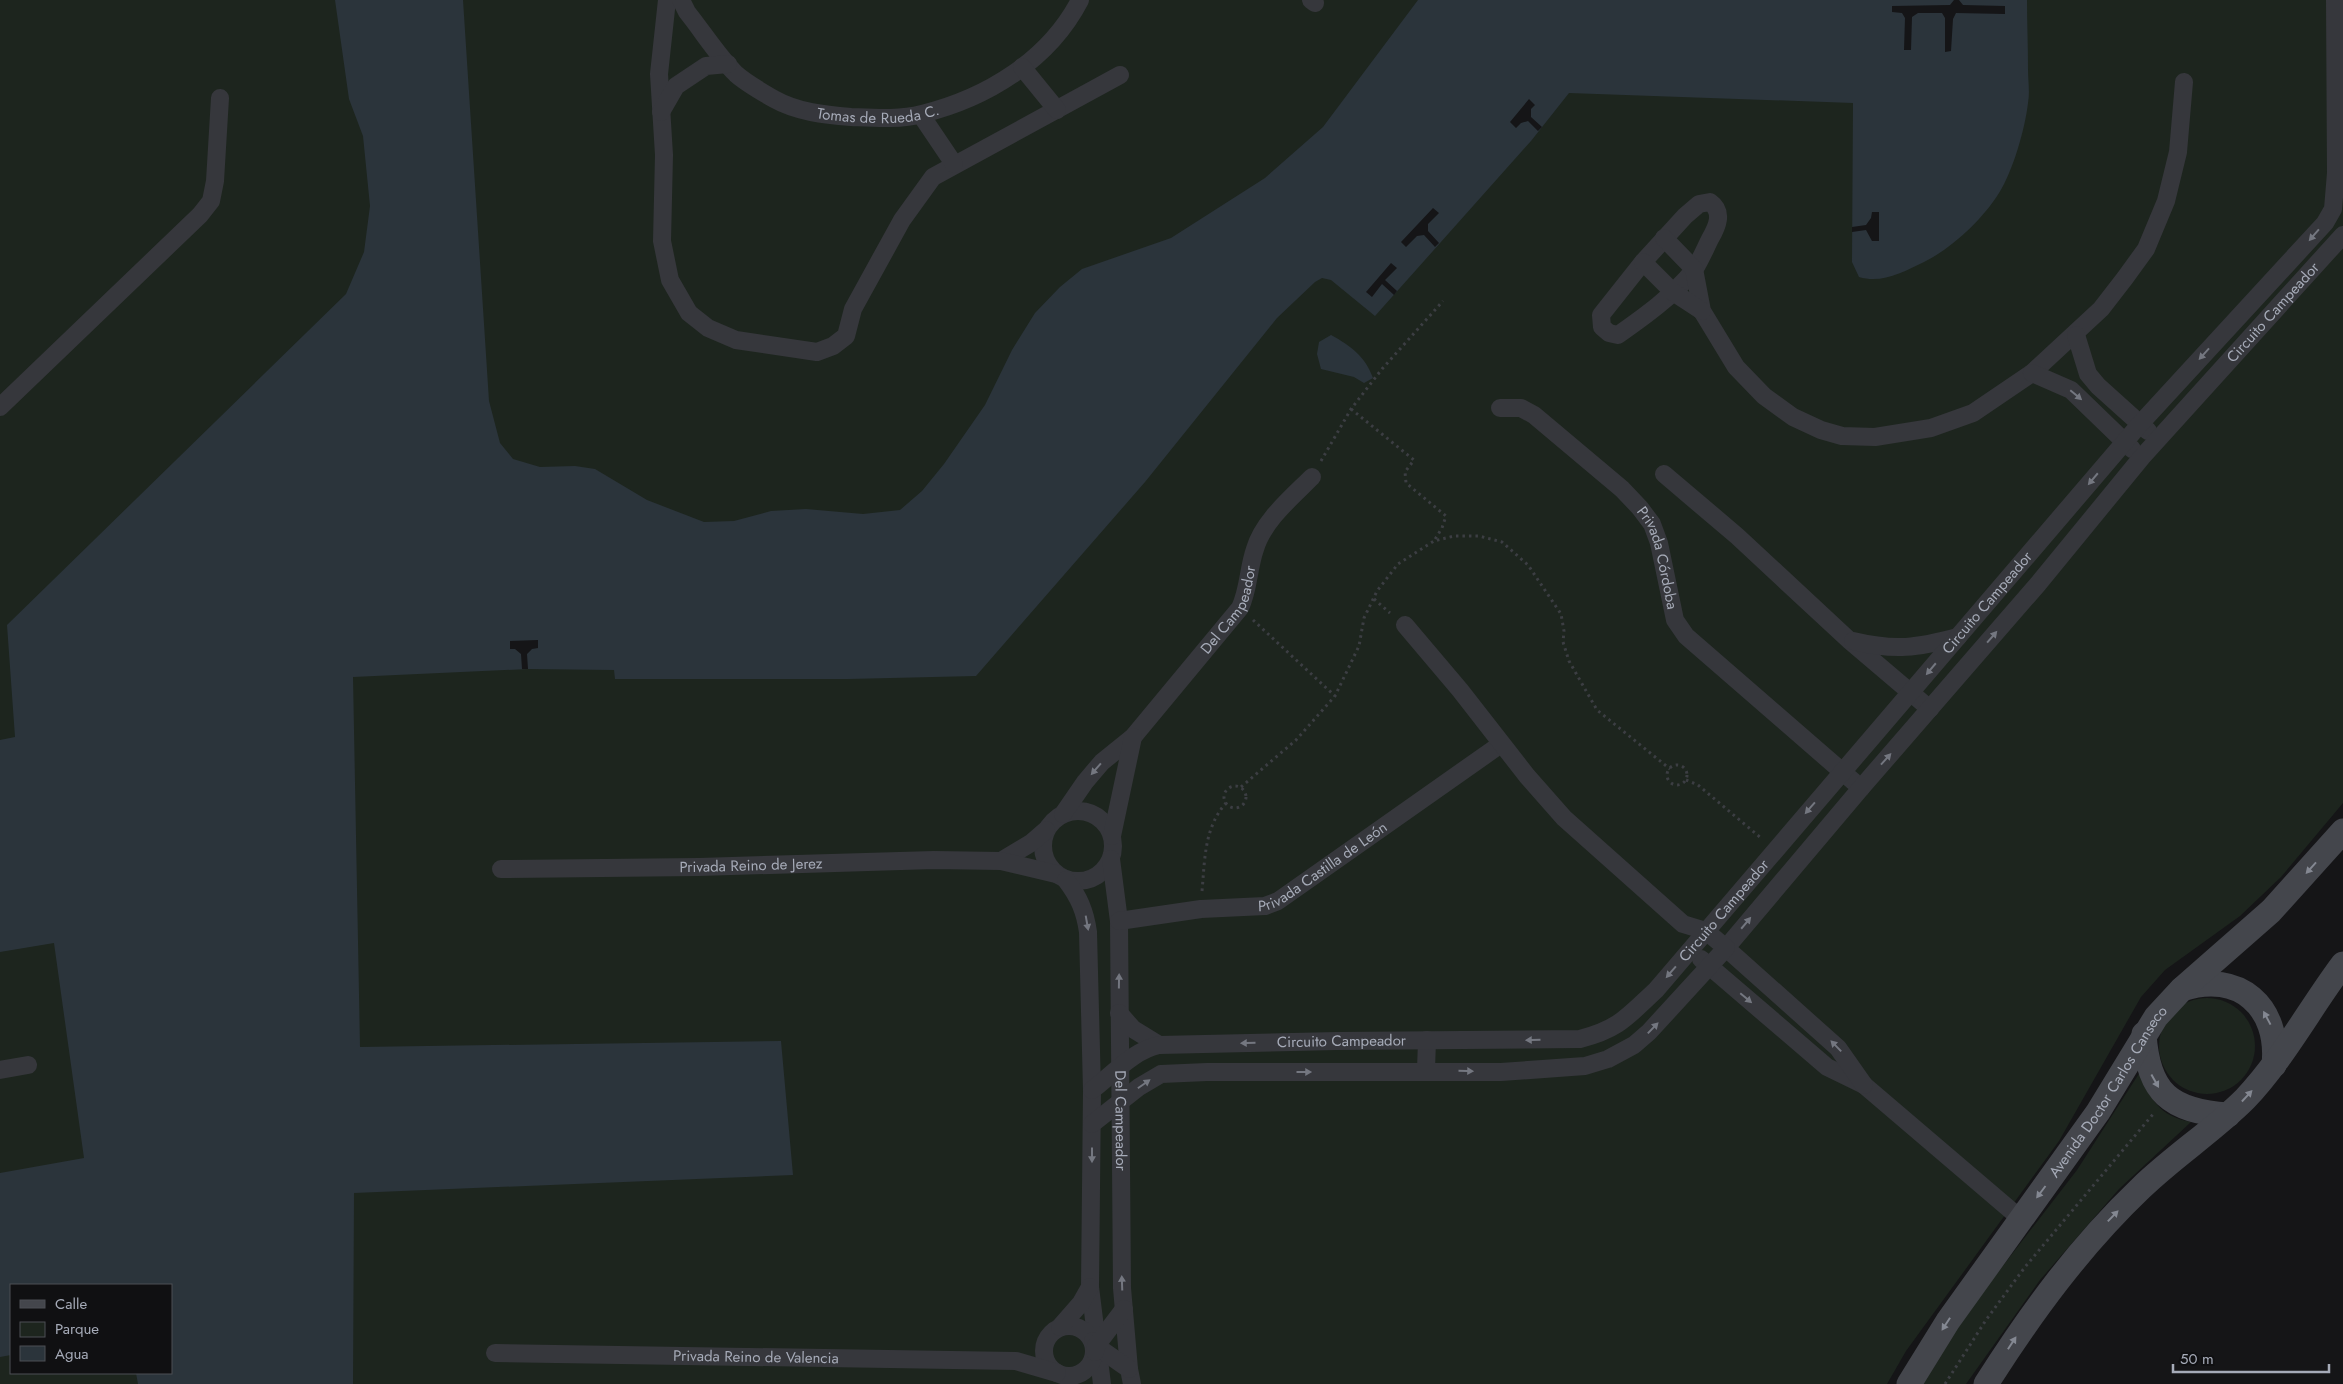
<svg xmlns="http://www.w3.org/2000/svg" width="2343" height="1384" viewBox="0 0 2343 1384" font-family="Jost,sans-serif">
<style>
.green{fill:#1d251e;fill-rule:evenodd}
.water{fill:#2b343b}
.pier{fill:#151517}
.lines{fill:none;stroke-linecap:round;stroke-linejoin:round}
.path{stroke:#3c3e43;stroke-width:3;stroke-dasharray:2.5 4;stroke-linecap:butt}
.minor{stroke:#36373c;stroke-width:18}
.secondary{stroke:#44464c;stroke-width:25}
.oneway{fill:#747780}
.oneway2{fill:#848892}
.labels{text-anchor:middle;stroke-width:5;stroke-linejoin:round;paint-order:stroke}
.street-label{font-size:15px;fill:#a6abb8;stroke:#101012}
</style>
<rect width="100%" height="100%" fill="#151517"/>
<g class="green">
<path d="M0,0H2343V803L2281,877L2240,916L2165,970L2141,997L2059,1141L1906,1351L1887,1384H0ZM11,1285H171V1373H11Z"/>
<circle cx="2207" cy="1046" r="48"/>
<path d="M2140,1072C2151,1100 2159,1116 2191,1122L2119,1189L2040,1280L1966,1384H1922L1954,1329L2077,1170Z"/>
</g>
<g class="water">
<path d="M335,0H463L489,401L500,443L513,459L540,467L575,466L595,469L647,500L704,522L734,521L771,511L806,509L863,514L900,510L922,491L944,464L985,405L1012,350L1035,313L1060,287L1082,269L1171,238L1265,178L1323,127L1418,0H2027C2027,23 2028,46 2028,69C2028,80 2030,92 2028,103C2025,129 2013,171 1999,193C1983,219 1951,249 1924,262C1903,272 1882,284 1859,277L1852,262L1853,103L1569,93L1531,141L1375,316L1331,280L1322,278L1315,282L1277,318L1145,482L976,676L848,679H615L614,670L528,669L353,677L360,1047L781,1041L793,1175L354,1193L353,1384H138L136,1373H171V1285H11V1355L0,1357V1173L84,1158L54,943L0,952V740L15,737L7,625L346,294L364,252L370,206L363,136L349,99Z"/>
<path d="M1331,335C1351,346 1365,356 1373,378L1364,383L1354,377L1321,369L1317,354L1319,342Z"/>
</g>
<g class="pier">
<polygon points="1954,0 1959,0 1963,5 2005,6 2005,14 1956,13 1953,19 1951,51 1945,52 1945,18 1942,13 1918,13 1912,17 1911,50 1904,50 1905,18 1902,13 1892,12 1892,6 1950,5"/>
<polygon points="1529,99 1535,105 1531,109 1531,117 1542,127 1538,131 1528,121 1521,123 1516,128 1510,122"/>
<polygon points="1433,208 1439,213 1428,224 1428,231 1439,243 1435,247 1424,235 1417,236 1406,247 1401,242"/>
<polygon points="1872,212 1879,212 1879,241 1872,241 1866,230 1852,232 1852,227 1866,225 1871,218"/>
<polygon points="1391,263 1397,268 1385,280 1397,291 1394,295 1382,284 1372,297 1366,292"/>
<polygon points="538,640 538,648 532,649 527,654 528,669 522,669 521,654 515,649 510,649 510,641"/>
</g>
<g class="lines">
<g class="path">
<polyline points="1351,409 1414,460 1405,472 1406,483 1446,516 1442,528 1434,541"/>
<polyline points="1321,461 1351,409 1382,369 1443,301"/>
<polyline points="1374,599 1390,613"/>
<polyline points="1253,620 1335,696"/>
<circle cx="1677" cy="775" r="10"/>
<polyline points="1686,780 1698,785 1761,838"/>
<circle cx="1235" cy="797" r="11"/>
<polyline points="1241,787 1296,740 1335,696 1359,646 1364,618 1377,591 1398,564 1434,541 1454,536 1479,536 1502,542 1528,565 1561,614 1564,631 1563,642 1569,661 1597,710 1670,769"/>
<path d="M1202,891C1205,859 1204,828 1226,803"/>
<polyline points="1945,1384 1986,1320 2025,1267 2154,1113"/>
</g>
<g class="minor">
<polyline points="667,0 659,74 664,155 662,241 670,280 689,313 708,328 736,340 817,352 833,346 846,336 853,309 902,220 933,177 1120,75"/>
<path id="s1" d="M681,0L687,12C703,32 718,56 736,74C746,83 762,92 774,99C797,112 825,115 851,117C874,118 900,120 922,114C987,98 1049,60 1080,0"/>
<polyline points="1311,0 1315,3"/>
<polyline points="1022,67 1057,110"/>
<polyline points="661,112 676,86 706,66 728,64"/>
<polyline points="921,115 954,164"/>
<path d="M1710,202C1724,212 1717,227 1710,239C1705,249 1700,261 1694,270C1673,296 1645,316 1618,335L1609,333L1602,327L1601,315L1643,262L1685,216L1699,204Z"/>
<polyline points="1664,238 1694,269 1702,311 1736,367 1764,396 1793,417 1821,430 1842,436 1875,437 1931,428 1973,413 2032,373 2101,309 2125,278 2146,249 2166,201 2178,152 2184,82"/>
<polyline points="1643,262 1673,292 1702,311"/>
<polyline points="2076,335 2088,374 2098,386 2148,431"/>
<polyline points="2032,373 2071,390 2132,449"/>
<polyline points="0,407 200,215 211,201 215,181 220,98"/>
<path id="s2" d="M1500,408H1521L1534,415L1622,489L1640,508L1652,524L1659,543L1675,620L1686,636L1861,788"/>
<polyline points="1664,474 1737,536 1850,641 1930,709"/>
<path d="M1853,641C1895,651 1917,648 1958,637"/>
<circle cx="1078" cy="846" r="35"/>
<path id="s3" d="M1063,814L1085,782L1102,762L1133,737L1240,608C1249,589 1248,569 1255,549C1263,521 1292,497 1312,477"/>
<polyline points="1112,836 1133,737"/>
<path id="s4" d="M1111,859L1119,921L1122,1288L1129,1369L1132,1384"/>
<polyline points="1001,861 1031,843 1046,830"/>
<path id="s5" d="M501,869L699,867L934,860L1001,861L1056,874"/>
<path d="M1066,880C1079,897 1085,911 1088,932L1092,1090L1090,1287L1102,1384"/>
<path id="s6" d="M1119,921L1201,909L1265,906L1278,901L1501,744"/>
<polyline points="1701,959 1827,1067 1864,1085 2021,1219"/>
<polyline points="1119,1013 1133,1029 1159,1045"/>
<polyline points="0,1070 28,1065"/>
<polyline points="1426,1070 1427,1040"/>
<path id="s7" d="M1864,1085L1838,1048L1726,948L1861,788L2038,584L2142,457L2343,235"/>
<path id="s8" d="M1092,1090C1112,1075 1134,1050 1159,1045L1337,1041L1580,1039C1619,1029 1627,1017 1656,990L2140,424L2325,223L2333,209L2336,173L2335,0"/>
<polyline points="1092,1124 1139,1087 1161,1074 1207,1072 1501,1072 1585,1066 1608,1059 1634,1045 1649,1032 1726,948 1706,931 1683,924 1564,818 1527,776 1460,690 1405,625"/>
<circle cx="1069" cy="1351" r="25"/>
<polyline points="1060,1327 1081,1303 1090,1287"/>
<polyline points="1093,1341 1096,1346 1129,1369"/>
<polyline points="1095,1352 1096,1346 1124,1309"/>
<path id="s9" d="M495,1353L1016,1361L1057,1373"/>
</g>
<g class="secondary">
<path d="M2182,989C2239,970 2280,1007 2274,1065"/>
<path d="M2144,1034C2148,1093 2170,1111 2228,1115"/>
<path id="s10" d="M1909,1384L1948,1321L2098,1112L2156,1017L2181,990L2271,911L2343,831"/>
<path d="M1986,1384C2031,1313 2080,1246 2141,1188C2174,1156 2213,1131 2245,1099C2283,1059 2310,1008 2343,964"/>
</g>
</g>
<defs><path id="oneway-solid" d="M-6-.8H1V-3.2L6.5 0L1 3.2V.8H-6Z" transform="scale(1.25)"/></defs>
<g class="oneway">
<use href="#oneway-solid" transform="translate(2314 235) rotate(131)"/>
<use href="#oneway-solid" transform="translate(2204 354) rotate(132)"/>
<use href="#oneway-solid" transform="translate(2076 395) rotate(40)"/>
<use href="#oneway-solid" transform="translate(2093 479) rotate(130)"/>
<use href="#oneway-solid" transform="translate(1992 637) rotate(-49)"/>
<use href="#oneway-solid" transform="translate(1931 669) rotate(130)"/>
<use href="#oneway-solid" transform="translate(1886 759) rotate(-48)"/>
<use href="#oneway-solid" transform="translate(1096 769) rotate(131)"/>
<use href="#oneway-solid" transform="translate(1810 808) rotate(131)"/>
<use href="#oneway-solid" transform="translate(1087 923) rotate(80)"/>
<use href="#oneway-solid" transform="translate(1746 923) rotate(-50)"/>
<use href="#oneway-solid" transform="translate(1671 972) rotate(131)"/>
<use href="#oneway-solid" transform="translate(1119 981) rotate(-89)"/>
<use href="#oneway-solid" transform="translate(1746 998) rotate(40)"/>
<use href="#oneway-solid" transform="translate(1653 1028) rotate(-46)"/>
<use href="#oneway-solid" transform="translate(1533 1040) rotate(179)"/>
<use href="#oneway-solid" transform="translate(1248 1043) rotate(179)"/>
<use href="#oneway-solid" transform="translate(1836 1046) rotate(-134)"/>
<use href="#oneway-solid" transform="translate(1466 1071) rotate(1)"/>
<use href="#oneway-solid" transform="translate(1304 1072)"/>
<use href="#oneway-solid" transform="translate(1144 1084) rotate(-35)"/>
<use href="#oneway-solid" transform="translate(1092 1155) rotate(90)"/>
<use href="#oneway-solid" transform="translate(1122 1283) rotate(-92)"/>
</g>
<g class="oneway2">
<use href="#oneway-solid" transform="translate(2311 868) rotate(132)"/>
<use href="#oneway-solid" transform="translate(2267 1018) rotate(-118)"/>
<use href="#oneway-solid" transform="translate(2155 1081) rotate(61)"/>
<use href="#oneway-solid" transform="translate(2247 1096) rotate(-47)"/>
<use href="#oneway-solid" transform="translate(2041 1192) rotate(127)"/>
<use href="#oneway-solid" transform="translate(2113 1216) rotate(-46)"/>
<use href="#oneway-solid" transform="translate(1946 1324) rotate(123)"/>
<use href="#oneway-solid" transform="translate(2012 1343) rotate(-57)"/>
</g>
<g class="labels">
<g class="street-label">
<text dy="5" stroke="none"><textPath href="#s1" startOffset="245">Tomas de Rueda C.</textPath></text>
<text dy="5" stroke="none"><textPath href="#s7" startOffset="1034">Circuito Campeador</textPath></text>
<text dy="5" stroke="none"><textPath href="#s2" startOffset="231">Privada Córdoba</textPath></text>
<text dy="5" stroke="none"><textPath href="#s8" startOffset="1104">Circuito Campeador</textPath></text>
<text dy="5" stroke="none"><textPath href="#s3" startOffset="266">Del Campeador</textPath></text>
<text dy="5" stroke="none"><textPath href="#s6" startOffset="216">Privada Castilla de León</textPath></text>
<text dy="5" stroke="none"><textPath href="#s5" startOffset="250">Privada Reino de Jerez</textPath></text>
<text dy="5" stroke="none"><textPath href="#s8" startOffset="699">Circuito Campeador</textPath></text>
<text dy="5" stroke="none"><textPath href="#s8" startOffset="264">Circuito Campeador</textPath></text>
<text dy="5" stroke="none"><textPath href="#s10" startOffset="354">Avenida Doctor Carlos Canseco</textPath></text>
<text dy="5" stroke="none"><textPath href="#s4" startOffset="262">Del Campeador</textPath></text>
<text dy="5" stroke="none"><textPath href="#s9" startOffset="261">Privada Reino de Valencia</textPath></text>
</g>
</g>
<rect x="10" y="1284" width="162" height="90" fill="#101012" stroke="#4c4e54"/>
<rect x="20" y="1300" width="25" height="8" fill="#44464c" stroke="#4c4e54"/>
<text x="55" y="1309" font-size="15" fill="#a6abb8">Calle</text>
<rect x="20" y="1322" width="25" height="15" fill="#1d251e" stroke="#4c4e54"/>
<text x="55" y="1334" font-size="15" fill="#a6abb8">Parque</text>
<rect x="20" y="1346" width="25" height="15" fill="#2b343b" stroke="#4c4e54"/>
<text x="55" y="1359" font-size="15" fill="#a6abb8">Agua</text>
<path d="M2173 1364v8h156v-8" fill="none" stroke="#a6abb8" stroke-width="2.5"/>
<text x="2180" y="1364" font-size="15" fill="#a6abb8" stroke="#101012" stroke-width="4" paint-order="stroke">50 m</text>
</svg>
